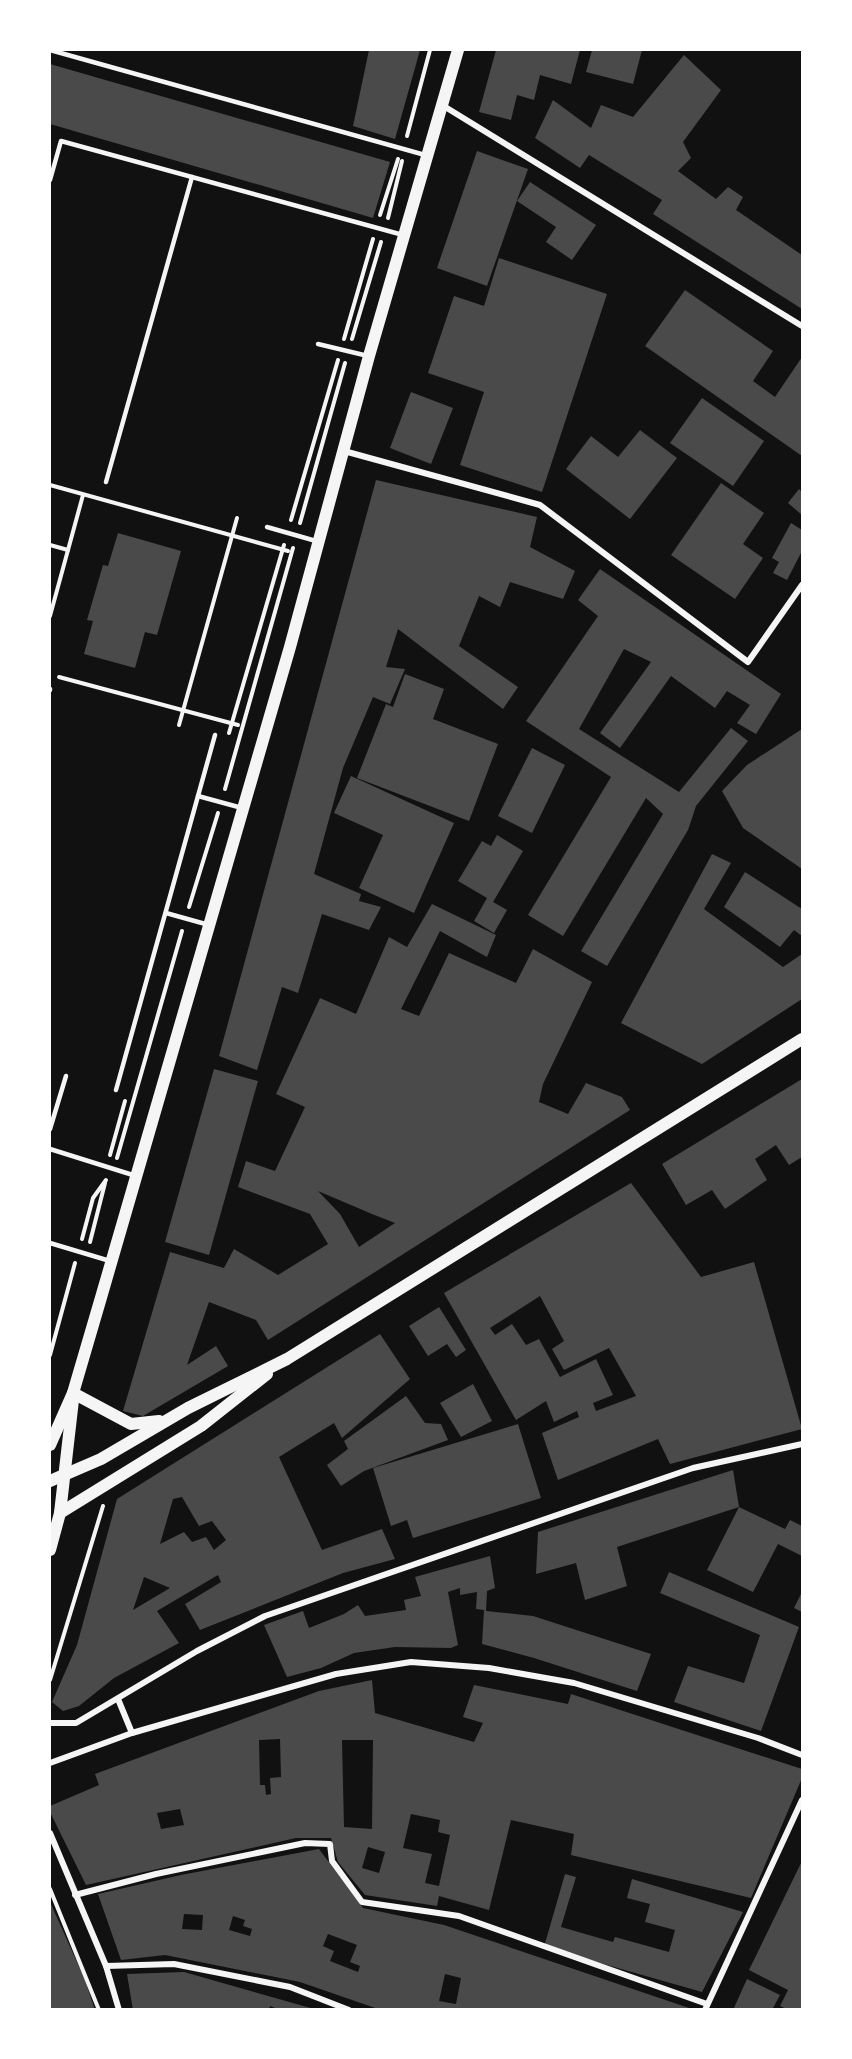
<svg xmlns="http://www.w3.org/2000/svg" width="852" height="2059" viewBox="0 0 852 2059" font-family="Arial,sans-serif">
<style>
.building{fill:#4a4a4a;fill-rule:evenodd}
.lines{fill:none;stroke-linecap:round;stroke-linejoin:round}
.path{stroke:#f5f5f5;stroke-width:4}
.service{stroke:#f5f5f5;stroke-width:4.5}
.minor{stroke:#f5f5f5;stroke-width:6}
.secondary{stroke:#f5f5f5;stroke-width:12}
</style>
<rect width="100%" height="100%" fill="#111"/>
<g class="building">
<polygon points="369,50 420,50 395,139 353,126"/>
<polygon points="496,50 580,50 571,84 540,75 534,100 517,95 511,120 479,112"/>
<polygon points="592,50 642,50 633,84 586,72"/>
<polygon points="684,55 721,90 683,142 691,158 678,171 716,199 728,187 743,197 736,210 802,255 802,309 653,214 662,200 589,155 580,168 535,138 553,100 591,128 601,105 633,117"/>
<polygon points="50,64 390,162 373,218 50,124"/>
<polygon points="477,151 528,169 487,286 437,268"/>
<polygon points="530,182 596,225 572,260 546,242 556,227 517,201"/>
<polygon points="499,258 607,294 542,492 460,465 484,392 428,373 454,296 484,306"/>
<polygon points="685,290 773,351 753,381 775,397 802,357 802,456 645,346"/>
<polygon points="411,392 453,408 431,464 390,448"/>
<polygon points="702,398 764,441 733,486 670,443"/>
<polygon points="640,430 677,458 630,519 566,469 591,436 618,457"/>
<polygon points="376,480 537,517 530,547 575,571 563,599 510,582 500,607 479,596 459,646 518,687 503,709 398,629 386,667 405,669 390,704 373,697 343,768 314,874 361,894 359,901 381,907 369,930 322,914 298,993 282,987 257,1070 219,1056"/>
<polygon points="721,483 764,513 743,544 763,558 735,599 671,555"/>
<polygon points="799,489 802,492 802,515 788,503"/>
<polygon points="791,523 802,530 802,551 787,580 773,573 779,562 772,558"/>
<polygon points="118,533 181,551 157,635 145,632 135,668 84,654 93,621 87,620 103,565 108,566"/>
<polygon points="600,569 781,694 756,734 737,723 750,705 727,691 715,708 671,676 620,748 600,733 651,662 624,649 579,729 679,792 731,728 748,741 696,806 688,830 607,966 581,951 663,814 646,798 563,936 528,915 611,777 526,721 598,616 578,600"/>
<polygon points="405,674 444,689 433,719 498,744 469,821 357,778 386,704 393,707"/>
<polygon points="802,729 802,869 743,828 722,791 747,765"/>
<polygon points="532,748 565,765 532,833 498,816"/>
<polygon points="351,776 454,823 414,913 359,888 383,835 334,813"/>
<polygon points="497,835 523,851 493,902 507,910 494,933 474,921 487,898 458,881 482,841 491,846"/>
<polygon points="712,854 731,863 704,909 783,967 802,954 802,999 702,1064 621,1023"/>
<polygon points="745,872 802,909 802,936 794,930 780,947 724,907"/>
<path d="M432,904L496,935L487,957L440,931L401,1009L419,1016L449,953L516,983L533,949L592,982L543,1084L539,1102L568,1114L586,1083L622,1097L630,1110L268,1340L256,1320L209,1302L187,1365L216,1346L228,1366L143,1416L123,1411L170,1252L224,1268L234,1249L278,1275L328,1244L310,1214L238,1187L246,1161L275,1171L305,1107L276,1094L320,998L356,1014L389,937L407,947ZM318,1191L372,1214L395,1223L359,1247L340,1214Z"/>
<polygon points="214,1069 258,1081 209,1255 165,1242"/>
<polygon points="802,1079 802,1157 789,1165 776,1145 755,1159 767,1180 725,1209 712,1190 686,1205 662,1164"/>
<path d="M631,1183L701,1277L754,1262L802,1429L670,1464L658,1439L558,1480L542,1433L579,1417L577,1411L554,1422L546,1401L516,1420L444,1293ZM540,1296L564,1341L552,1349L564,1370L609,1348L636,1396L596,1411L593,1403L613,1395L596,1359L560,1377L539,1339L526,1345L512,1324L495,1335L490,1328Z"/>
<polygon points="439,1307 466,1350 456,1357 447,1344 428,1356 409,1326"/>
<path d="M380,1334L410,1379L342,1438L334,1423L279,1457L322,1550L382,1529L395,1559L343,1573L200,1630L185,1604L221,1582L218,1575L157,1611L179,1643L114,1678L79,1706L63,1711L52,1702L77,1645L117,1499ZM182,1497L199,1526L212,1521L226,1540L214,1550L206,1537L192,1542L184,1532L160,1544L173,1499ZM144,1577L170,1588L133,1610Z"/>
<polygon points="473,1384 492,1421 461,1437 440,1403"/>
<polygon points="406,1396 425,1423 441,1424 448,1440 364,1471 341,1486 327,1465 348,1449 344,1441"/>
<polygon points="518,1424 541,1498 413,1538 407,1520 391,1526 373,1468"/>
<polygon points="733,1470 739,1507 617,1547 627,1586 585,1600 576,1563 536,1574 538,1532"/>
<polygon points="739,1507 785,1529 790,1520 802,1526 802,1556 778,1544 753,1592 707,1570"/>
<polygon points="490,1556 495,1588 487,1591 486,1611 533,1616 651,1654 637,1691 534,1658 482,1644 484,1610 476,1609 477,1592 460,1595 460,1588 448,1592 458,1645 451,1648 395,1647 354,1653 321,1668 287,1677 264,1625 303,1611 309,1628 344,1614 358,1605 365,1616 406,1610 404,1600 421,1596 415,1577"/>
<polygon points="669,1572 799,1627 761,1731 674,1702 688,1666 744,1683 760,1635 660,1593"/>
<polygon points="802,1592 802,1612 794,1608"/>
<path d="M372,1680L375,1713L474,1742L483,1723L463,1717L474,1685L568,1704L571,1694L802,1769V1778L751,1898L571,1855L574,1834L511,1820L489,1910L439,1896L437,1906L365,1895L338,1862L331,1838H296L86,1885L50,1812V1806L99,1785L95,1774L319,1691ZM280,1739L281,1777L270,1778L271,1794L266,1795L265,1785H260L259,1740ZM342,1740H373L372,1829L344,1827ZM180,1809L184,1825L161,1829L157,1813ZM411,1814L440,1820L438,1832L450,1835L439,1886L425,1883L432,1854L403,1848ZM368,1847L385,1852L379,1873L362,1868Z"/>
<path d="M319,1849L363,1908L444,1925L695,2010H381L300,1982L165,1955L121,1960L98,1894L181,1875ZM184,1914L203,1915L202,1930L182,1929ZM233,1916L245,1920L243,1926L252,1929L250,1936L229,1930ZM328,1934L357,1945L350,1962L360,1966L358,1972L330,1961L334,1951L323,1946ZM445,1974L461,1978L456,2004L439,2001Z"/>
<polygon points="802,1861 802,2010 789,2010 780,2006 788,1990 749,1970"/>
<polygon points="565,1874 576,1877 561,1927 613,1942 615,1937 669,1952 675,1930 645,1922 650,1904 627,1898 632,1879 743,1912 702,1992 544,1947"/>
<polygon points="50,1902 85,1980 95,2010 50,2010"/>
<polygon points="184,1972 314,2009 314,2010 280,2010 270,2006 269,2010 133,2010 127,1974"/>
<polygon points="747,1979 780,1995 772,2010 733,2010"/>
</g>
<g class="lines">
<g class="path">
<polyline points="407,136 430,50"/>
<polyline points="380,215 398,159"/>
<polyline points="388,218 402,161"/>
<polyline points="344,339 373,239"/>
<polyline points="352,339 381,242"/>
<polyline points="50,485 288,551"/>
<polyline points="291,520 338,360"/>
<polyline points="300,523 345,363"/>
<polyline points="50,545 68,550"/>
<polyline points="50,616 83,495"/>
<polyline points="59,677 238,725"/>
<polyline points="179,725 237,518"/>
<polyline points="229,733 284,545"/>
<polyline points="225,789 293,548"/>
<polyline points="189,907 218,813"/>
<polyline points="110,1155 125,1101"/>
<polyline points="117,1158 182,931"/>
<polyline points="82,1239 93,1198 106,1180"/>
<polyline points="90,1242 105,1183"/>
<polyline points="50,1355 75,1263"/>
<polyline points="50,1680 103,1506"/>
<polyline points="50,1889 99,2010"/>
</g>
<g class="service">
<polyline points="50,50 425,155"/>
<polyline points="50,180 61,141 403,235"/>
<polyline points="318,344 368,356"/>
<polyline points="106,482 192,177"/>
<polyline points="267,527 316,541"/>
<polyline points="50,690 50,689"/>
<polyline points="198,796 242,808"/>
<polyline points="166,913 209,925"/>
<polyline points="116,1090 215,735"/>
<polyline points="50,1129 66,1076"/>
<polyline points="50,1149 136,1176"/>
<polyline points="50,1243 110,1261"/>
</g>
<g class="minor">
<polyline points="442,105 802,326"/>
<polyline points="344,451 540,505 748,662 802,585"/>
<polyline points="118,1699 132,1733"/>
<polyline points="50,1723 76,1723 197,1651 265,1616 693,1468 802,1444"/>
<polyline points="50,1763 132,1733 336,1674 411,1662 489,1668 574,1683 758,1738 802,1755"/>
<polyline points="50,1833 106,1966 119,2010"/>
<polyline points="75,1895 156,1874 305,1843 330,1844 332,1861 362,1902 459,1916 707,2004"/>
<polyline points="106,1966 174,1964 290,1987 349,2010"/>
<polyline points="705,2010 802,1800"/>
</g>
<g class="secondary">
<polyline points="73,1393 131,1424 159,1421"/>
<polyline points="50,1445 73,1393 100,1301 290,647 369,356 458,50"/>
<polyline points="50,1481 101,1459 188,1408 287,1359 802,1039"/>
<polyline points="60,1513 201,1426 267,1374"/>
<polyline points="50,1550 60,1513 73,1400"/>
</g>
</g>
<rect width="852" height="2059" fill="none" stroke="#ffffff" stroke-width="102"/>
</svg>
